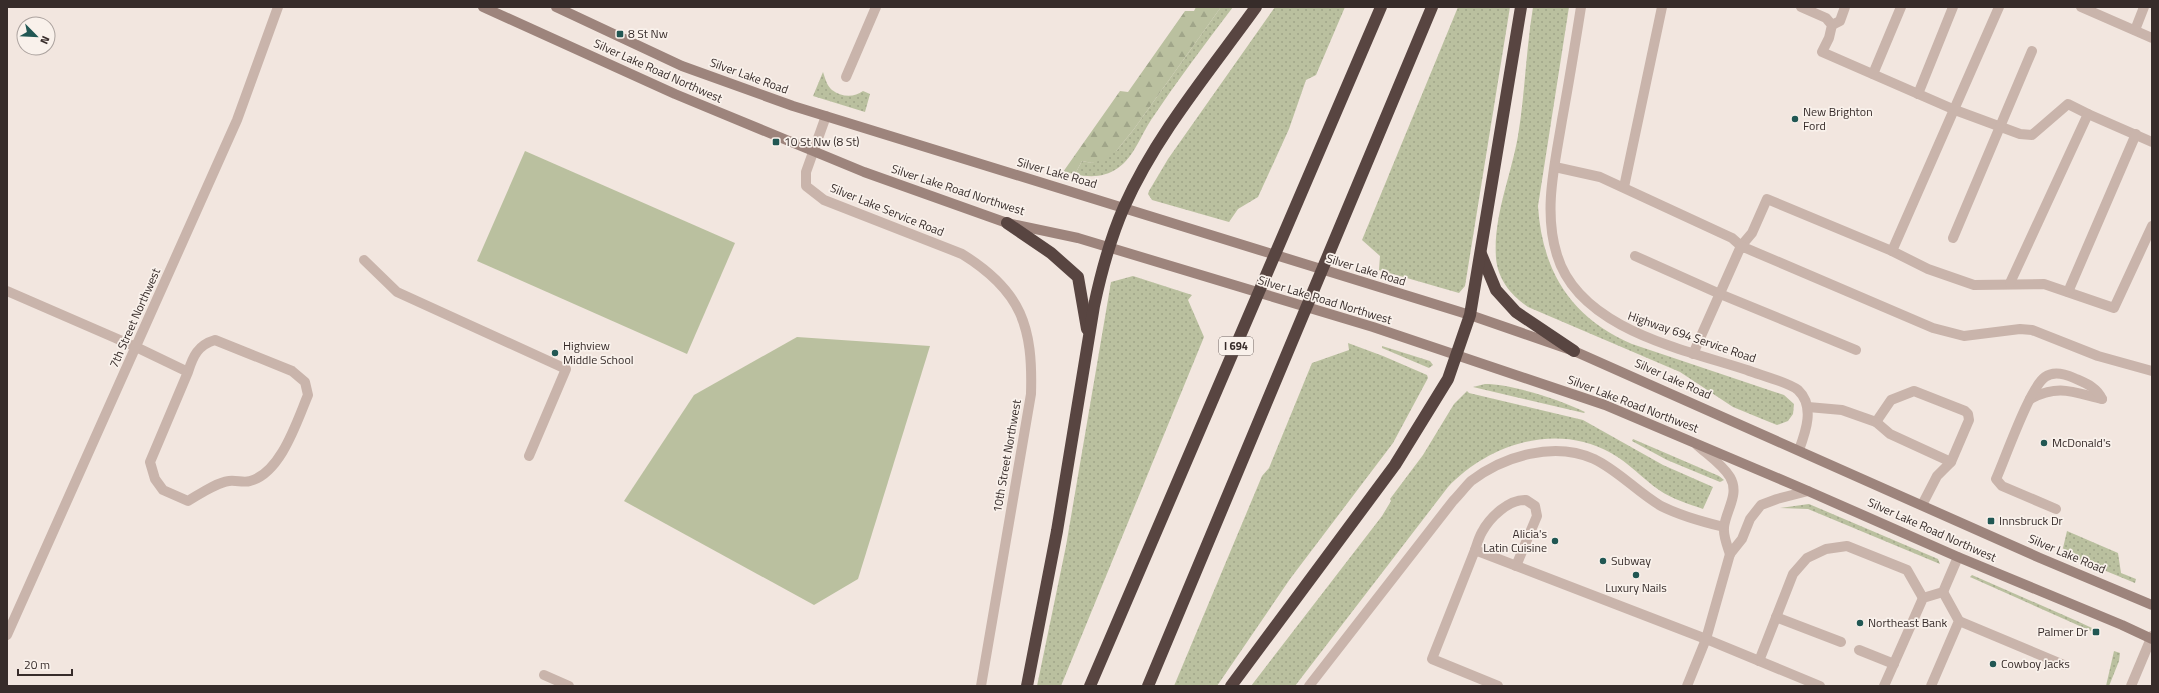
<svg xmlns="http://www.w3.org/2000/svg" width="2159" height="693" viewBox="0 0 2159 693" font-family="'Titillium Web',sans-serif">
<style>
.grass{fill:url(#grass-dots)}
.forest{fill:url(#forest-firs)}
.garden{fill:#bac09f}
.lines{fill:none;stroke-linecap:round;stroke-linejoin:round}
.service{stroke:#c9b4ab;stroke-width:10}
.minor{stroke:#c9b4ab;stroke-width:10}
.tertiary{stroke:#c9b4ab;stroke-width:10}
.secondary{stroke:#9d847c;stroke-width:10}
.motorway{stroke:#584541;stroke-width:12}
.poi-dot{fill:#215753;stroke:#f9f1eb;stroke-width:1.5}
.labels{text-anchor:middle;stroke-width:3.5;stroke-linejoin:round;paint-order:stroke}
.shield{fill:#f9f1eb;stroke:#716764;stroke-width:1}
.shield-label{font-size:11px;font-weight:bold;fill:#372c2a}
.poi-label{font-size:12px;fill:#372c2a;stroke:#f9f1eb;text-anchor:start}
.street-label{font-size:12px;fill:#372c2a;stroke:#f9f1eb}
</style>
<defs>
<pattern id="grass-dots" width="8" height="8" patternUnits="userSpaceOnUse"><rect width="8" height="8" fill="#bac09f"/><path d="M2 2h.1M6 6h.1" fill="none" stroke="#a0a589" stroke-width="1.8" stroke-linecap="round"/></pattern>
<pattern id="forest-firs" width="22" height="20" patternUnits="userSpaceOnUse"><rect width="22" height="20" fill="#bac09f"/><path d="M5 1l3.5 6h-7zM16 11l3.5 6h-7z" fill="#a0a589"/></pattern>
</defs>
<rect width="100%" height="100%" fill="#f2e6df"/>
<g class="grass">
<path d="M1221,7H1233C1205,44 1177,81 1151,120C1141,135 1134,157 1118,168C1105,177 1090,178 1075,174L1082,161L1092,163L1117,150L1134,129Z"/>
<polygon points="1275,7 1345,7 1316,75 1306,80 1289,129 1258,197 1238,209 1229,222 1152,200 1148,194 1149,191 1168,159"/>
<polygon points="1458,7 1510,7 1465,286 1459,293 1379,270 1380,256 1362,240"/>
<path d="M1533,7H1569L1538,206C1542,271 1571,318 1632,344L1784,395L1794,404L1793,414L1788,421L1777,425L1767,421L1733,407L1680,372L1528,307C1511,295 1498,280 1496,258C1493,217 1511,176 1518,136C1525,93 1526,50 1533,7Z"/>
<path d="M823,72C825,78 827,86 832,90C841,97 854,98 863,91L870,94L865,112L813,96Z"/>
<polygon points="1133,276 1192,295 1188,300 1204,337 1061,686 1037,686 1066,546 1111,282"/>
<polygon points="1348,343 1383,356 1427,375 1428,378 1393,443 1290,579 1217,686 1174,686 1262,476 1269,468 1312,363 1349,350"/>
<polygon points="1382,346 1430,361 1433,365 1429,368 1382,348"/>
<path d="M1485,384C1512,384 1561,400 1585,412L1584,413L1473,387Z"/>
<path d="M1467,391L1469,393L1583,420L1663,465L1713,487L1703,509C1689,504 1672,499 1659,490C1642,478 1629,463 1611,453C1556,422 1489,444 1448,487L1295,686H1251L1382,516L1391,501L1390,499L1423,455L1454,404Z"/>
<polygon points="1633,439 1719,476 1724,480 1720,482 1667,460 1632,441"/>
<polygon points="1809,504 1938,559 1940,564 1808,509 1780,508"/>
<polygon points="2067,531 2118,553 2121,573 2136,579 2135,583 2067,555 2063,548"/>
<polygon points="1972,575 2077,621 2092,628 2091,631 1970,577"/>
<polygon points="2114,651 2120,653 2119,661 2109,686 2106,686"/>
</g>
<polygon class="forest" points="1196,7 1221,7 1134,129 1117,150 1105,159 1092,163 1082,161 1075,174 1063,172 1120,91 1128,92 1185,11 1194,11"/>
<g class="garden">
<polygon points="525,151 735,243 687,354 477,261"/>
<polygon points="797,337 930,346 858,579 814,605 624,501 694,395"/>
</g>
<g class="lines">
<g class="service">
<polyline points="1801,7 1826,18 1832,25 1829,38 1822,52 1955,110 2020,134 2032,135 2068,104 2088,114"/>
<polyline points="1832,25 1840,21 1845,7"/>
<polyline points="1873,74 1901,7"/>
<polyline points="1918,94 1953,7"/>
<polyline points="1555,167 1600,177 1732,238 1741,246 1752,233 1767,199 1892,251 1928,269 1974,285 2044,284 2114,308 2152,226"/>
<polyline points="1624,187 1662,7"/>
<polyline points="1953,238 2032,51"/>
<polyline points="1892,251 1999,7"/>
<polyline points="1635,256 1720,294 1856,350"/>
<polyline points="364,260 397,292 566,369 529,456"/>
<polyline points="2010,283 2088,114 2152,142"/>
<polyline points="2068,292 2136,134"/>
<path d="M136,347L188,372L150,462L155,479L163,490L188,501C200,494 215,483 229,481C236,480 244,483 250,481C281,473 297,421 308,395L305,382L292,371L215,340C198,345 193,356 188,372"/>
<polyline points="1693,354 1741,246 1933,328 1964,336 2020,329 2032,330 2098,356 2152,371"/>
<path d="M2030,399C2058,384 2073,392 2102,399"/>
<polyline points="1808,407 1842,410 1876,422 1891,400 1914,391 1965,411 1968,414 1969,420 1951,462 1937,476 1922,505"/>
<polyline points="1876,422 1890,434 1951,462"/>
<path d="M2056,509L2002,486L1996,479C2005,459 2030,387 2045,377C2053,371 2065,374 2074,378C2085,383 2097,387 2102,399"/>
<path d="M1475,550C1477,544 1479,537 1482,532C1490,517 1509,499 1526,500L1535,506L1537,516L1516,566"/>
<polyline points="1776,617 1841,642"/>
<polyline points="1959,621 2064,665"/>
<polyline points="1859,650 1894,664"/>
<polyline points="1759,661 1793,574 1807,558 1826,549 1847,546 1907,570 1923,598"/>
<polyline points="1498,686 1432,659 1475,550 1706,639 1820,686"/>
<polyline points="1687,686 1706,639 1730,554"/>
<polyline points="1884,686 1923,598 1943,592 1958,557"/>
<polyline points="1931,686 1959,621 1943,592"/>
</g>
<g class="minor">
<path d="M1581,7C1575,45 1569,82 1562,120C1555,164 1543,211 1557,255C1579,329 1683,349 1747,370C1760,375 1788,382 1798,390C1815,406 1806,431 1799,450"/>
<polyline points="2081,7 2152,38"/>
<polyline points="2135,30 2144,7"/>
<polyline points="846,77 876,7"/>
<path d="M826,116L806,172V186L824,200L962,254C1022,291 1033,327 1031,394L981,686"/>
<polyline points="7,291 136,347"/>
<path d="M1697,445C1708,455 1722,464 1730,477C1740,494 1726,510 1724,527C1723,536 1727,545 1730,554"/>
<polyline points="1730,554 1742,539 1750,519 1761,505 1777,499 1808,491"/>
<polyline points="544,675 569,686"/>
<path d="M1309,686L1453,501C1459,495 1465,487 1471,481C1504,456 1554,441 1594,459C1619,471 1637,492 1661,506C1681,516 1703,522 1724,527"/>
</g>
<g class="tertiary">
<polyline points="7,635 237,120 278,7"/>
<polyline points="2131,686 2152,636"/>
</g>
<g class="secondary">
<polyline points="483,7 675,94 864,172 1007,223 1078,238 1373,327 1605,405 1808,491 1958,557 2122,625 2152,639"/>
<polyline points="556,7 682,66 793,106 1470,315 1574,351 2040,558 2152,605"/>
</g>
<g class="motorway">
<polyline points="1007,223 1051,253 1078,277 1087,329"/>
<polyline points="1481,254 1496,290 1516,312 1574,351"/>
<path d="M1027,686L1057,531L1094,306C1101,273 1110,239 1124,207C1156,135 1210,71 1256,7"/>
<polyline points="1090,686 1381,7"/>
<polyline points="1148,686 1432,7"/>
<polyline points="1231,686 1395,465 1448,379 1470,315 1521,7"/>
</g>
</g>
<g class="poi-dot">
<rect x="616" y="30" width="8" height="8" rx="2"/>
<circle cx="1795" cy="119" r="4"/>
<rect x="772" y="138" width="8" height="8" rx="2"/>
<circle cx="555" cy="353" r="4"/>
<circle cx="2044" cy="443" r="4"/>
<rect x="1987" y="517" width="8" height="8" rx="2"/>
<circle cx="1555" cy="541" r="4"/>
<circle cx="1603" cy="561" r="4"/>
<circle cx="1636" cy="575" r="4"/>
<circle cx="1860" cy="623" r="4"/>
<rect x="2092" y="628" width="8" height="8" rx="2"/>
<circle cx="1993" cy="664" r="4"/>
</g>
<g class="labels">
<rect class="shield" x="1219" y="337" width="34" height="18" rx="3"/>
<g class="shield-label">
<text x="1236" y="350">I 694</text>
</g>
<g class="poi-label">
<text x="628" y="38">8 St Nw</text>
<text x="1803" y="116">New Brighton<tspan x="1803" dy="14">Ford</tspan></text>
<text x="784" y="146">10 St Nw (8 St)</text>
<text x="563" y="350">Highview<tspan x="563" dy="14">Middle School</tspan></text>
<text x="2052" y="447">McDonald's</text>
<text x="1999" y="525">Innsbruck Dr</text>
<text x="1547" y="538" text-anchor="end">Alicia's<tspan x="1547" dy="14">Latin Cuisine</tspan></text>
<text x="1611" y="565">Subway</text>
<text x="1636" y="592" text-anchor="middle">Luxury Nails</text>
<text x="1868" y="627">Northeast Bank</text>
<text x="2088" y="636" text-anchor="end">Palmer Dr</text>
<text x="2001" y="668">Cowboy Jacks</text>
</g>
<g class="street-label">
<text transform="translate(658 71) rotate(24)" y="4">Silver Lake Road Northwest</text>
<text transform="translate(749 76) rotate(20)" y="4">Silver Lake Road</text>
<text transform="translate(1057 173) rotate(16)" y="4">Silver Lake Road</text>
<text transform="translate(958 190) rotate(18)" y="4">Silver Lake Road Northwest</text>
<text transform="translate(887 210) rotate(22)" y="4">Silver Lake Service Road</text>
<text transform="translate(1366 270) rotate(17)" y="4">Silver Lake Road</text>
<text transform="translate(1325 300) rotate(17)" y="4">Silver Lake Road Northwest</text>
<text transform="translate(135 318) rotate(-66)" y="4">7th Street Northwest</text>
<text transform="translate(1692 337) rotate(19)" y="4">Highway 694 Service Road</text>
<text transform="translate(1673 379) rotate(24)" y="4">Silver Lake Road</text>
<text transform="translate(1633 404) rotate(21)" y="4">Silver Lake Road Northwest</text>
<text transform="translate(1007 456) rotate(-80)" y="4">10th Street Northwest</text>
<text transform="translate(1932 530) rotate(24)" y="4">Silver Lake Road Northwest</text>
<text transform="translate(2067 554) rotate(23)" y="4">Silver Lake Road</text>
</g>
</g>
<rect width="2159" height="693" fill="none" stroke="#372c2a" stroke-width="16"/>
<g transform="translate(36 36) rotate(114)"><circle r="19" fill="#f9f1eb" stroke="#aba29e"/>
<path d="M0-3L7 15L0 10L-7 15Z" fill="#215753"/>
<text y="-6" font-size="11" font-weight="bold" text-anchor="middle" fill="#372c2a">N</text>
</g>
<path d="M18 669v6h54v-6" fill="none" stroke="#372c2a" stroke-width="2"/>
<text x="24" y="669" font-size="12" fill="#372c2a" stroke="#f9f1eb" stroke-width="3" paint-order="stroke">20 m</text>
</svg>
